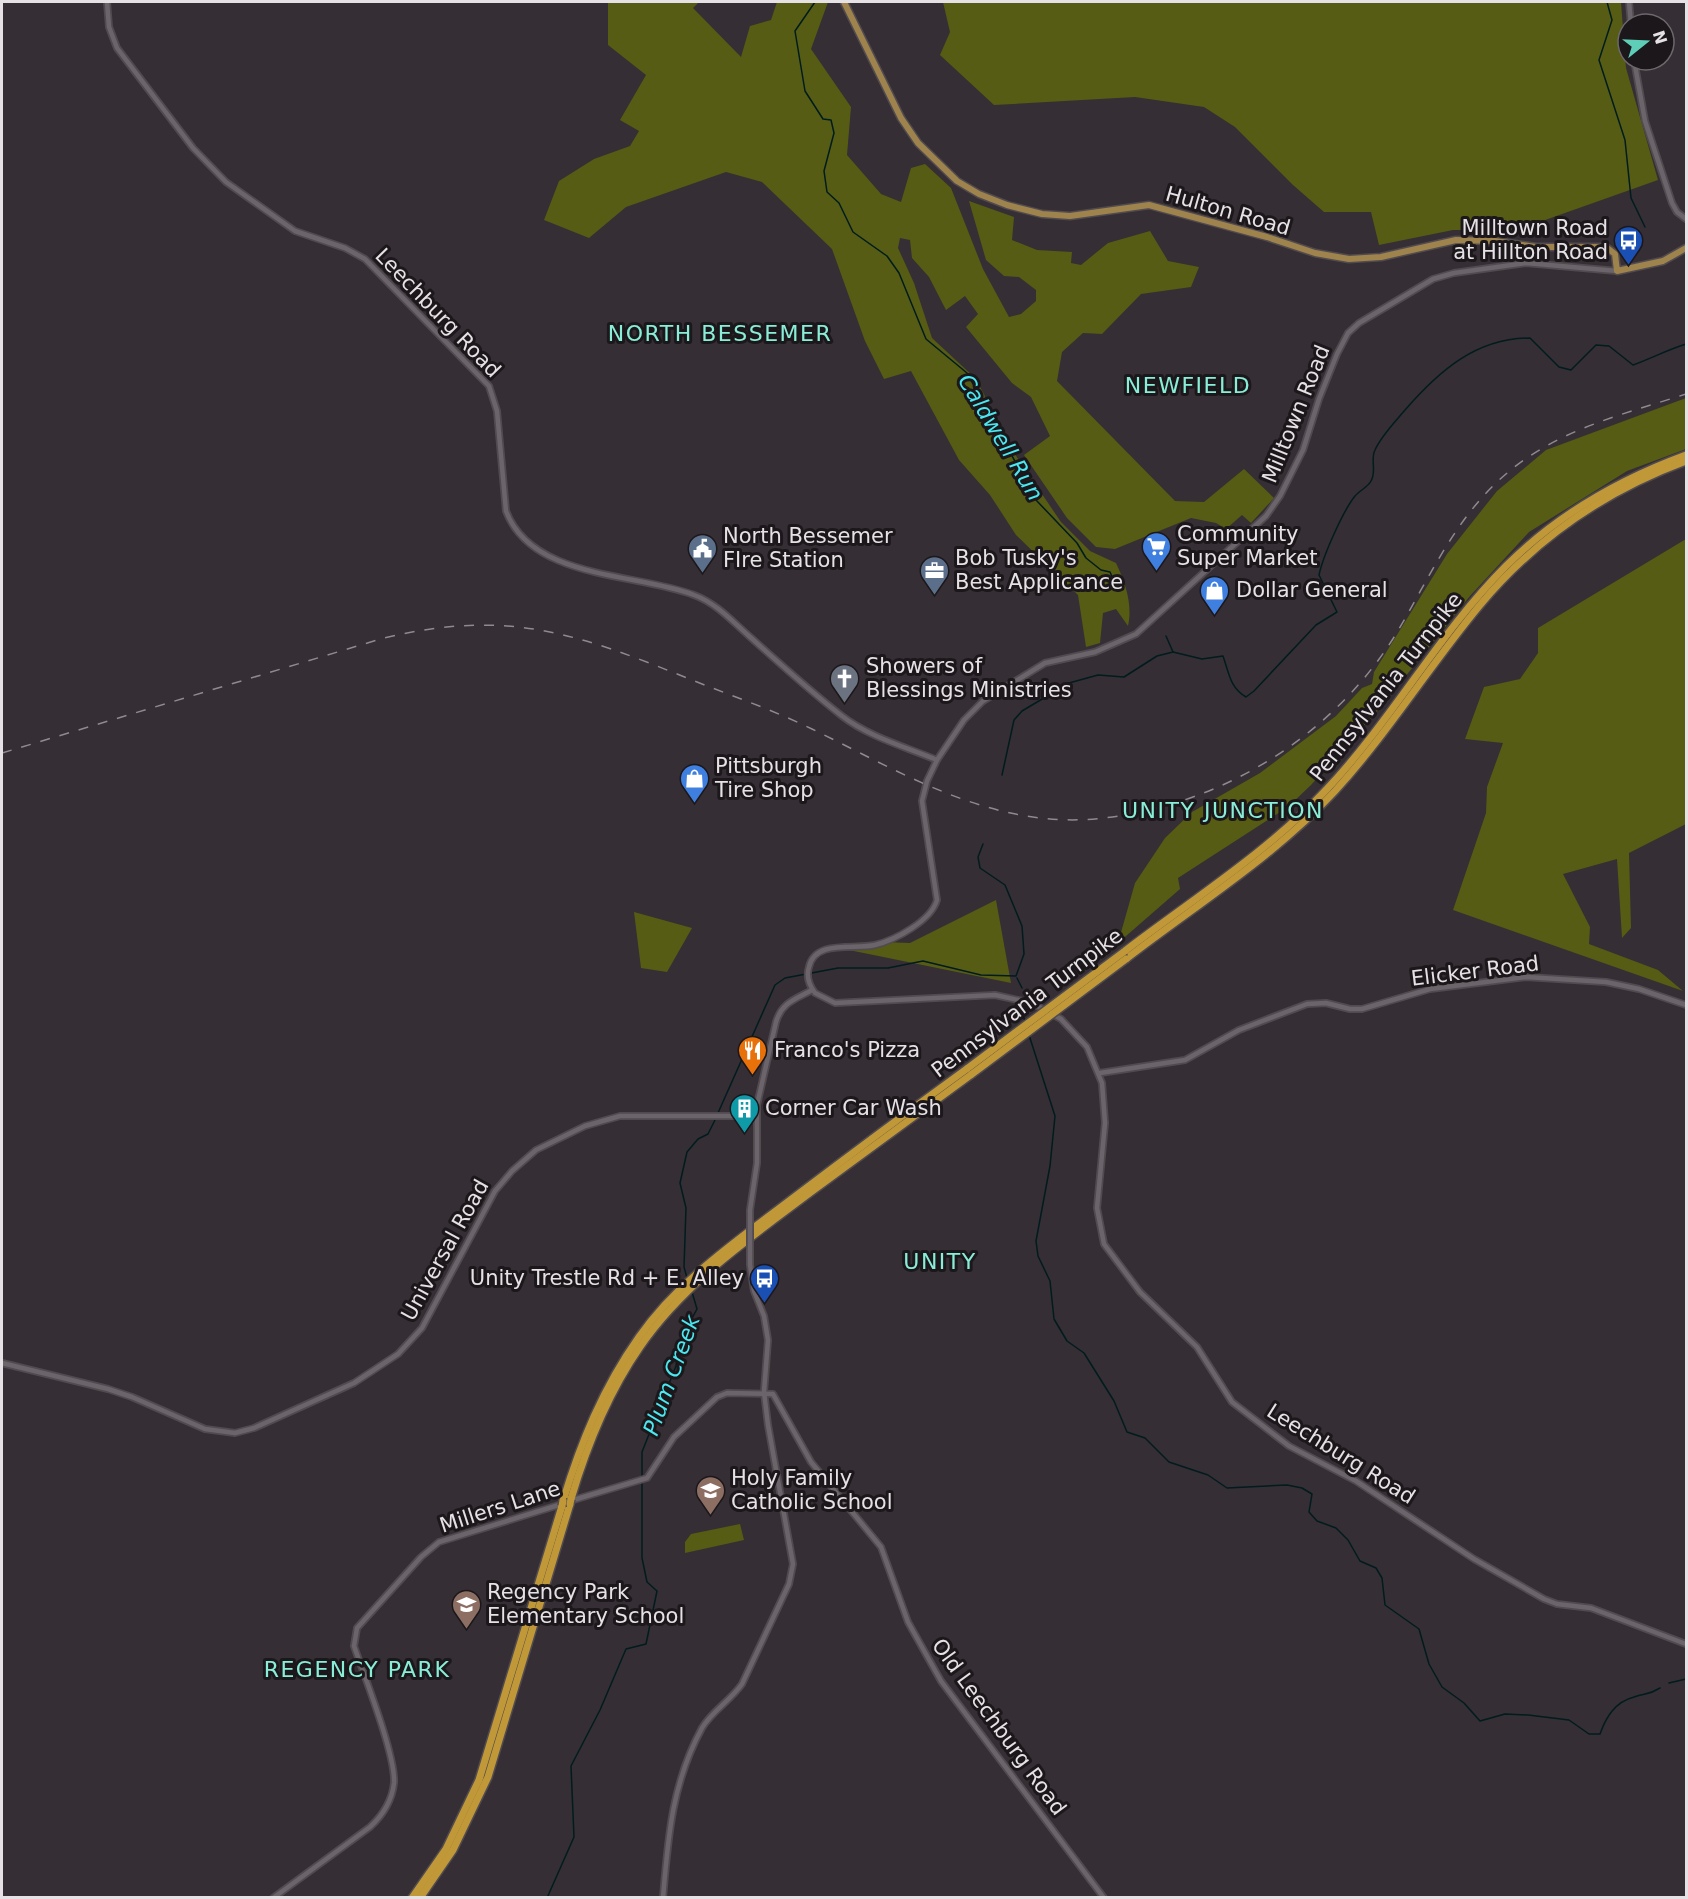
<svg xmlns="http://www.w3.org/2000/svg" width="1688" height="1899" viewBox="0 0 1688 1899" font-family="'DejaVu Sans',sans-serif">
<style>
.green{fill:#565c13}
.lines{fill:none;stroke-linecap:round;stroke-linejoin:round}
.stream{stroke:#001c1f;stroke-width:1.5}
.minor-casing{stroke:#514b50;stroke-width:8}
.major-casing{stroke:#514b50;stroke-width:9}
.highway-casing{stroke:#514b50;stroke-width:10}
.minor{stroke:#6c646b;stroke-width:4.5}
.major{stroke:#9e834c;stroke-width:6}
.highway{stroke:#c09838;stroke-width:7}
.rail{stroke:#908a8f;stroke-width:1.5;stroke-dasharray:10 10;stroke-linecap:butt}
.minor-bridge-casing{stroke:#514b50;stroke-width:8;stroke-linecap:butt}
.highway-bridge-casing{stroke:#514b50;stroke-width:10;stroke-linecap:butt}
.minor-bridge{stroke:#6c646b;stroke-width:4.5}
.highway-bridge{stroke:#c09838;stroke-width:7}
.labels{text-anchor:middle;stroke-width:6;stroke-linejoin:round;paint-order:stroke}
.street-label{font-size:21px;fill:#e5e1e5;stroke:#1b171a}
.poi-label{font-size:21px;fill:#e5e1e5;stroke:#1b171a;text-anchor:start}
.neighbourhood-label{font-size:22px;letter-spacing:1.5px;fill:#89eed8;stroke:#1b171a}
.water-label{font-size:22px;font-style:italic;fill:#4ae8f1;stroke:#1b171a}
</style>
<rect width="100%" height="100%" fill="#352e34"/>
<g class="green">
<path d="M608,2H699L693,8L741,57L750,26L771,20L777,2H828L811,49L851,107L847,155L881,194L901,202L911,168L925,164L951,188L983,269L1009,317L1021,314L1036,301V290L1019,277L1004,276L986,260L969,201L1014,217L1012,240L1037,250L1072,252L1071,263L1081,265L1108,243L1150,231L1168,261L1199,267L1191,287L1141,294L1102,334L1083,333L1062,352L1057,381L1175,501L1204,502L1244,469L1274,498L1251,523L1242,515L1226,529L1216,523L1191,518L1115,549L1096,547L1067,518L1024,455L1050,436L1031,397L1012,383L966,327L978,314L965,296L946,310L929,277L912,258L910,240L900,238L898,248L914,283L932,338L975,378L984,394L993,422L1061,522L1090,551L1116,563C1125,582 1133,604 1128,626L1116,609L1103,613L1100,643L1086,647L1078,595L1016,535L990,495L959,460L911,371L884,379L865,341L832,249L762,182L726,172L626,207L589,238L544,220L559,181L594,159L630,146L639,131L620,120L646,75L608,45Z"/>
<polygon points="943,2 1621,2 1626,68 1658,180 1517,230 1453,230 1379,245 1371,212 1324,212 1293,185 1235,127 1204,107 1135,97 994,105 940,55 950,32"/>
<polygon points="1686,398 1686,449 1627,471 1529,532 1470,596 1380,708 1311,785 1288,807 1178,878 1180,889 1118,943 1135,883 1165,838 1192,812 1260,773 1336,716 1362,688 1372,684 1374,672 1447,554 1497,491 1546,450"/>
<polygon points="1686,539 1686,824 1629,853 1631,928 1622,938 1617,859 1563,874 1590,927 1589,944 1658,970 1683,991 1453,910 1486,813 1487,787 1503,743 1465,739 1484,687 1520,679 1538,653 1538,628"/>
<polygon points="996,900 1011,983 839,948 883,942 910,943"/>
<polygon points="634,912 692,928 667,972 641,968"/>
<polygon points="740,1524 744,1540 685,1553 685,1542 691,1534"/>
</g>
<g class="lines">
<g class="stream">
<polyline points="815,2 795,31 805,91 823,119 831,120 834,133 824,171 827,192 839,203 853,232 887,256 899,273 926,339 967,373 1036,500 1077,543 1086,558 1101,570 1110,572 1118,590"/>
<polyline points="1607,2 1612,20 1599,60 1625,140 1631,198 1645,227"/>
<polyline points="1166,636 1173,652"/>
<path d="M1002,775L1014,720L1022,711L1069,683L1098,675L1124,677L1157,656L1173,652L1202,659L1223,656C1229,673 1230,688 1246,697L1254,691L1316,625L1337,612L1319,575C1323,556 1343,511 1355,496C1359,491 1368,487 1371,481C1377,471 1370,460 1375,450C1381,436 1395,422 1405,410C1439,371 1476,338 1530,338L1559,367L1571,370L1596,345L1609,346L1633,365C1652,358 1667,350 1686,344"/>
<polyline points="1017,978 1022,988"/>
<polyline points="1020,1003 1025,1022"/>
<path d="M1029,1035L1055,1116L1050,1166L1036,1241L1038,1256L1050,1281L1054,1319L1067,1341L1084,1353L1114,1401L1127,1432L1145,1438L1169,1462L1208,1475L1227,1488L1287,1485L1302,1488L1312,1494L1309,1512L1317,1521L1336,1528L1348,1540L1360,1561L1376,1568L1382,1578L1385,1605L1419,1629L1429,1664L1442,1687L1464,1703L1480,1721L1505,1714L1528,1715L1569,1720L1589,1734H1600C1606,1717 1615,1702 1634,1697C1646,1693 1649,1695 1660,1688"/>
<polyline points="718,1113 775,985 785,978 838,968 888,968 923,961 981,975 1016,976 1024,954 1022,926 1005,885 980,868 978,857 983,844"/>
<polyline points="687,1278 684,1267 686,1208 680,1183 687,1152 698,1139 708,1134 716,1118"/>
<polyline points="1669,1683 1686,1679"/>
<polyline points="547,1898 574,1837 571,1766 600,1710 626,1649 646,1644 657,1591 647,1582 642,1558 642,1452 676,1366 679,1342 697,1309 692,1292"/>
</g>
<defs>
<g id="minor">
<path d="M107,2L109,27L117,48L193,148L226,182L295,231L345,248L365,259L489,386L497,411L506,511C532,580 638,573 694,595C716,603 732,621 749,636C779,663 810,691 842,716C869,737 906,747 937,760"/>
<polyline points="1629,2 1631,24"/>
<polyline points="1634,60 1645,121 1672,203 1677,212 1686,219"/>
<path d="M1617,271L1526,263L1454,273L1433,279L1359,323L1348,333L1337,354L1319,399L1303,450L1280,496L1266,516L1136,634L1095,652L1045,663L983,701L964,720L937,760L927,781L922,801L937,900C931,921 895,940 875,945C855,950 815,939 809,967C806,976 809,985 815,993L835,1003L995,995L1032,1003L1061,1019L1087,1047L1102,1083L1105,1123L1097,1208L1104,1244L1140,1292L1197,1347L1232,1402L1289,1446L1356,1481L1474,1559L1544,1599L1557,1604L1591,1608L1686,1644"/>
<polyline points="1100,1073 1185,1060 1239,1030 1307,1004 1326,1003 1350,1009 1362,1009 1430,989 1526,977 1606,982 1639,989 1686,1005"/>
<path d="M750,1210L757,1163V1105L776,1022C782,1002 796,999 812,990"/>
<polyline points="2,1363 108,1389 132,1397 205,1429 235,1433 254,1428 354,1383 398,1354 422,1328 495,1191 512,1171 536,1150 585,1126 620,1116 757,1116"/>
<polyline points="570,1501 647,1478 674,1437 717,1397 727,1393 773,1394 811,1462 881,1547 908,1622 941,1681 1104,1898"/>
<path d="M273,1898L370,1827C383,1815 392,1801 394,1783C396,1756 364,1675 354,1646L357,1628L421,1557L439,1542L562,1504"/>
<path d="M663,1898C668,1837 672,1783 702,1728C711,1712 731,1700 742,1684L789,1584L793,1564L768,1425L764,1392L768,1340L764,1316L754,1291L750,1265"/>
</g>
<polyline id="major" points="844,2 901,118 918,143 957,181 979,194 1007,205 1042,214 1070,216 1149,205 1267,237 1315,253 1349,259 1381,257 1456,240 1495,241 1536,247 1606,247 1615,254 1617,271 1663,261 1686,248"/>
<g id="highway">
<path d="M1125,951C1193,899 1268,852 1327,789C1392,720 1439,633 1506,566C1558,514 1618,480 1686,455"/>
<path d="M1126,959C1196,905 1275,856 1335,791C1388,733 1430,665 1480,605C1536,538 1605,491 1686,461"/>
<path d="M571,1499C587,1445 608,1393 640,1347C684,1283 750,1238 811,1192C865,1153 918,1113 972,1074"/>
<path d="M563,1501C581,1442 603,1388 639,1337C679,1280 738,1240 793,1198C851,1154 909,1111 968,1068"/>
<polyline points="412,1898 446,1849 479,1780 562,1506"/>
<polyline points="420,1898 453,1850 488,1777 570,1504"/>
</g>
</defs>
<use href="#minor" class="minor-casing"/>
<use href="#major" class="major-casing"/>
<use href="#highway" class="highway-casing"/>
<use href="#minor" class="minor"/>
<use href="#major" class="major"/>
<use href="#highway" class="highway"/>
<path class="rail" d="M2,753L384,638C509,608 578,634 692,680C732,696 773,710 812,729C905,774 995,831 1104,818C1223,804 1333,736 1396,634C1427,582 1452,525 1496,483C1550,431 1618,416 1686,394"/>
<defs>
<polyline id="minor-bridge" points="750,1210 750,1265"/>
<g id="highway-bridge">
<polyline points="968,1068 1125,951"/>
<polyline points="972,1074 1126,959"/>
<polyline points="570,1504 571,1499"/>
<polyline points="562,1506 563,1501"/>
</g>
</defs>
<use href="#minor-bridge" class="minor-bridge-casing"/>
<use href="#highway-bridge" class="highway-bridge-casing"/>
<use href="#minor-bridge" class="minor-bridge"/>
<use href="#highway-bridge" class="highway-bridge"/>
</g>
<defs>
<symbol id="bus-pin" viewBox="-11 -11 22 30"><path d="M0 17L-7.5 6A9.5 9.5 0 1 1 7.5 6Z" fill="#1a4fb4" stroke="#1b171a"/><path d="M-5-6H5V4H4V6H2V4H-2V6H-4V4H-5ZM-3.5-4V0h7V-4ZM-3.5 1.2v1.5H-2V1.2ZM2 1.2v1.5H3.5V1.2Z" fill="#fff"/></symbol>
<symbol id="supermarket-pin" viewBox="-11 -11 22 30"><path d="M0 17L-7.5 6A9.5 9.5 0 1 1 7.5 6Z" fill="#3f7fe0" stroke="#1b171a"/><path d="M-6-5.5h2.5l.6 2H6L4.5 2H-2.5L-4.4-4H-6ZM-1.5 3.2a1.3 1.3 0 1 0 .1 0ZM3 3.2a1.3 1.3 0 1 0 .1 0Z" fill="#fff"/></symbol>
<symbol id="civic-pin" viewBox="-11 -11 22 30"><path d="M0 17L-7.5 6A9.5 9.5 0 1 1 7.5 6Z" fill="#5c6f8a" stroke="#1b171a"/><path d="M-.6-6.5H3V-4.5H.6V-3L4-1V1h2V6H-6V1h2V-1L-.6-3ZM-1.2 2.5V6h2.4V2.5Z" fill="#fff"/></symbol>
<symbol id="office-pin" viewBox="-11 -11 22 30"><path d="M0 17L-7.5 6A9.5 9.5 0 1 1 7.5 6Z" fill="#5c6f8a" stroke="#1b171a"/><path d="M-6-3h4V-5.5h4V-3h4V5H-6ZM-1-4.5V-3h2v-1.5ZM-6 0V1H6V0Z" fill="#fff"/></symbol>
<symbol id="shop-pin" viewBox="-11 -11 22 30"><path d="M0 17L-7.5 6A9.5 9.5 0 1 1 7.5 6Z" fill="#3f7fe0" stroke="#1b171a"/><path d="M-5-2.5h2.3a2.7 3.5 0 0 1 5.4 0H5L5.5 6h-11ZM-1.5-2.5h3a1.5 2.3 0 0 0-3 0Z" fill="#fff"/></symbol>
<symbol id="church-pin" viewBox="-11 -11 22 30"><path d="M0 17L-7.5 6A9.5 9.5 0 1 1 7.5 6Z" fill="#6b7280" stroke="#1b171a"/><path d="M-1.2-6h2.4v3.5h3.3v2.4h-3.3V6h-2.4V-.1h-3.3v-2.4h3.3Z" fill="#fff"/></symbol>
<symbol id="restaurant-pin" viewBox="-11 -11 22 30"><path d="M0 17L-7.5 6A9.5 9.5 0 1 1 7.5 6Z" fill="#e8710a" stroke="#1b171a"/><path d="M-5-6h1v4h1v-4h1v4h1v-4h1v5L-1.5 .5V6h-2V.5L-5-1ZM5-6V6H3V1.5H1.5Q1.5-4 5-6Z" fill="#fff"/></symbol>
<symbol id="building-pin" viewBox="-11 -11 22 30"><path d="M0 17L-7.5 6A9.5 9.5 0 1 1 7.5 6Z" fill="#0f9aa8" stroke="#1b171a"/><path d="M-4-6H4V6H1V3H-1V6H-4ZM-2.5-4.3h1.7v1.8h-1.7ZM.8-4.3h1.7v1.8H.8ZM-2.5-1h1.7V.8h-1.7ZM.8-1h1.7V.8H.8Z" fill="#fff"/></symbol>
<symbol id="school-pin" viewBox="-11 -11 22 30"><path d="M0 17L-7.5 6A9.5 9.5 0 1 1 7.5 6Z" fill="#8d6e63" stroke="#1b171a"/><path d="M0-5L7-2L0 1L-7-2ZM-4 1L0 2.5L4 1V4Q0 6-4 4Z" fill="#fff"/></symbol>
</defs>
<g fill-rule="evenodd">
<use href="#bus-pin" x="1612" y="224" width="33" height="45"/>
<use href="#supermarket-pin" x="1140" y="530" width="33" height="45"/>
<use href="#civic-pin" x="686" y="532" width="33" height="45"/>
<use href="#office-pin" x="918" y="554" width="33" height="45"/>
<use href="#shop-pin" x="1198" y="574" width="33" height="45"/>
<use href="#church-pin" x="828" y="662" width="33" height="45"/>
<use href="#shop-pin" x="678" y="762" width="33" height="45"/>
<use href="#restaurant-pin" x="736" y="1034" width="33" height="45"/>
<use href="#building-pin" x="728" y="1092" width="33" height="45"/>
<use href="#bus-pin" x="748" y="1262" width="33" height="45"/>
<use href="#school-pin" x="694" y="1474" width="33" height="45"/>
<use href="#school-pin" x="450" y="1588" width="33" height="45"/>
</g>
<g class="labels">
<g class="street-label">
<text transform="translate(1228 211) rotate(16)" y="7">Hulton Road</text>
<text transform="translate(438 313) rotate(46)" y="7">Leechburg Road</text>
<text transform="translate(1296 414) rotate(-68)" y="7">Milltown Road</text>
<text transform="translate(1386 687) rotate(-52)" y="7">Pennsylvania Turnpike</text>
<text transform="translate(1475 971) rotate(-7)" y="7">Elicker Road</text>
<text transform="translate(1027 1003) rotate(-37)" y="7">Pennsylvania Turnpike</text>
<text transform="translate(445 1250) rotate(-61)" y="7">Universal Road</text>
<text transform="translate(1341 1454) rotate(32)" y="7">Leechburg Road</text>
<text transform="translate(500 1507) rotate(-18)" y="7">Millers Lane</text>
<text transform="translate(999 1727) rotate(54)" y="7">Old Leechburg Road</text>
</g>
<g class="poi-label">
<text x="1608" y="235" text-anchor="end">Milltown Road<tspan x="1608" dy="24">at Hillton Road</tspan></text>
<text x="1177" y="541">Community<tspan x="1177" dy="24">Super Market</tspan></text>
<text x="723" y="543">North Bessemer<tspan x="723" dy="24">FIre Station</tspan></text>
<text x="955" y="565">Bob Tusky's<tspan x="955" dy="24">Best Applicance</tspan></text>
<text x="1236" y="597">Dollar General</text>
<text x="866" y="673">Showers of<tspan x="866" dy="24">Blessings Ministries</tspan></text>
<text x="715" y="773">Pittsburgh<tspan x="715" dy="24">Tire Shop</tspan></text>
<text x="774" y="1057">Franco's Pizza</text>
<text x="765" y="1115">Corner Car Wash</text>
<text x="744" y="1285" text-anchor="end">Unity Trestle Rd + E. Alley</text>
<text x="731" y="1485">Holy Family<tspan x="731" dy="24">Catholic School</tspan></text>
<text x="487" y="1599">Regency Park<tspan x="487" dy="24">Elementary School</tspan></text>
</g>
<g class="neighbourhood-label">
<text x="720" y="341">NORTH BESSEMER</text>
<text x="1188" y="393">NEWFIELD</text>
<text x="1223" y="818">UNITY JUNCTION</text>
<text x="940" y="1269">UNITY</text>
<text x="357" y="1677">REGENCY PARK</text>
</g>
<g class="water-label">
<text transform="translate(1001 437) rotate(59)" y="8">Caldwell Run</text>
<text transform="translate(671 1375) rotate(-70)" y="8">Plum Creek</text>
</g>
</g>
<rect width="1688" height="1899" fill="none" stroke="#e5e1e5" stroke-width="6"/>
<g transform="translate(1646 42) rotate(72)"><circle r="28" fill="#1b171a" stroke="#6c686b" stroke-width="1.5"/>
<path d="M0-4.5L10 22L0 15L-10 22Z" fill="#5eceb8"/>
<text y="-9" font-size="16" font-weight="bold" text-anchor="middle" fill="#e5e1e5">N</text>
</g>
</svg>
